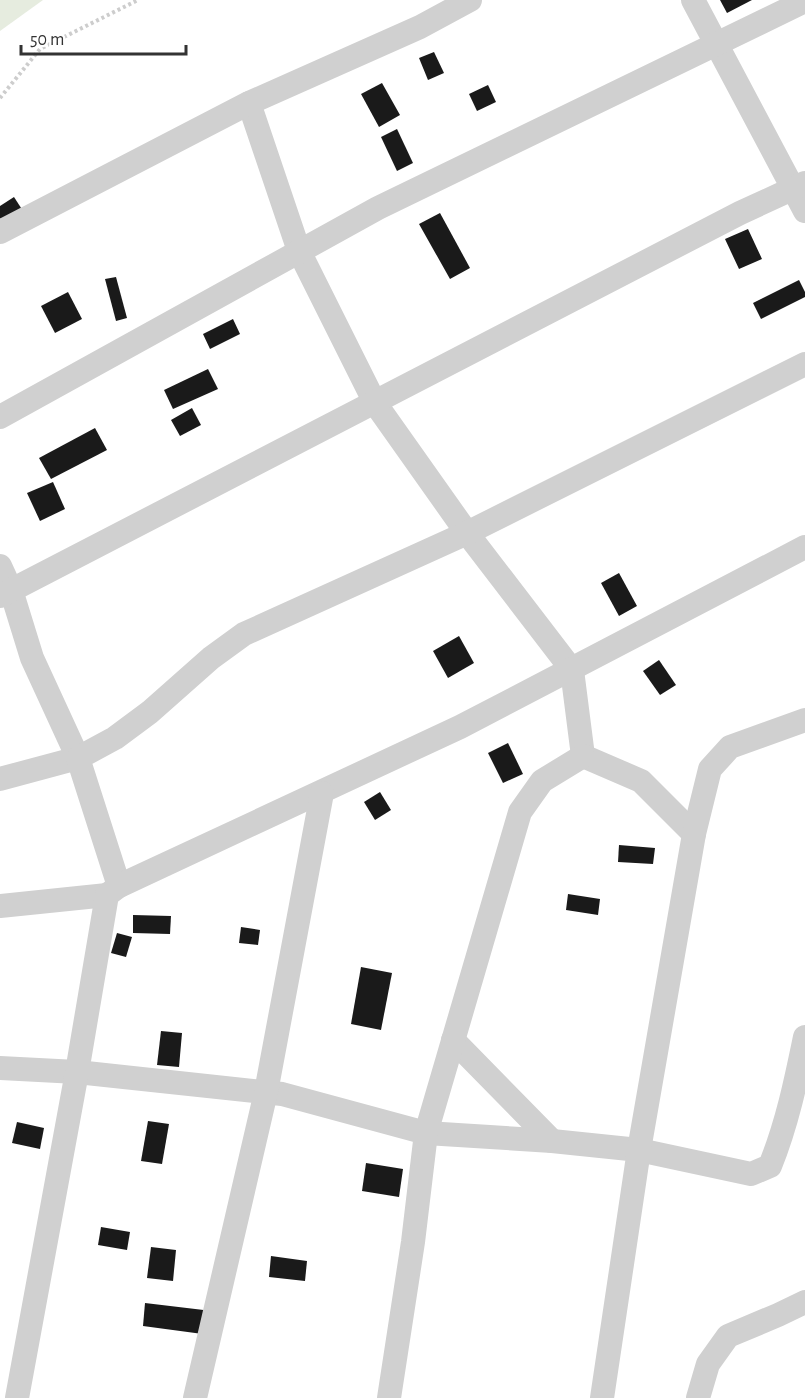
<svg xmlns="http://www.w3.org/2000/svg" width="805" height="1398" viewBox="0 0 805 1398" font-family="'Alegreya Sans',sans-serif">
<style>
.green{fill:#e6ecdf}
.building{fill:#1a1a1a}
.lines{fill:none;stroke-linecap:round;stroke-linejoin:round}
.path{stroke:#cdcdcd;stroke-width:4;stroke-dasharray:3 3;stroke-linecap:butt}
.minor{stroke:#d0d0d0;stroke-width:24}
</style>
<rect width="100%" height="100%" fill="#fff"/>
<polygon class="green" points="0,0 43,0 0,31"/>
<g class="building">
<polygon points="720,0 752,0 727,13"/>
<polygon points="434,52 444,73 428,80 419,58"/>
<polygon points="382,83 400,115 379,127 361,94"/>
<polygon points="488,85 496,102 477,111 469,94"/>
<polygon points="397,129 413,163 397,171 381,137"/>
<polygon points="14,197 25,214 5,226 0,218 0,206"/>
<polygon points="440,213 470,268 450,279 419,224"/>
<polygon points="748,229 762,259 739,269 725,239"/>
<polygon points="116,277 127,318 116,321 105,279"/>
<polygon points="799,280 805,292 805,297 761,319 753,303"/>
<polygon points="68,292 82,319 55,333 41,306"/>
<polygon points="233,319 240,334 210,349 203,334"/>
<polygon points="208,369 218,389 173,409 164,390"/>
<polygon points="192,408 201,425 180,436 171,420"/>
<polygon points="95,428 107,450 51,479 39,458"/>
<polygon points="53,482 65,509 40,521 27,493"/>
<polygon points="619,573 637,606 619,616 601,583"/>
<polygon points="459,636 474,663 448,678 433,651"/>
<polygon points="659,660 676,685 660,695 643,671"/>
<polygon points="508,743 523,774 503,783 488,753"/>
<polygon points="380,792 391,810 375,820 364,802"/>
<polygon points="619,845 655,848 653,864 618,862"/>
<polygon points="568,894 600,899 598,915 566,910"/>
<polygon points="133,915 171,916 170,934 133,933"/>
<polygon points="241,927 260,930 258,945 239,943"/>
<polygon points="117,933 132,937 126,957 111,953"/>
<polygon points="361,967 392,973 381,1030 351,1024"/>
<polygon points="161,1031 182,1033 179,1067 157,1065"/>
<polygon points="148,1121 169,1124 162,1164 141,1161"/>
<polygon points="17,1122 44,1128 40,1149 12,1143"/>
<polygon points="366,1163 403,1169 399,1197 362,1191"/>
<polygon points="101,1227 130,1232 127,1250 98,1245"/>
<polygon points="151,1247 176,1250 173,1281 147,1278"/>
<polygon points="271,1256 307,1261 305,1281 269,1277"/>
<polygon points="145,1303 212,1311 210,1335 143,1326"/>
</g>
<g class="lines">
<polyline class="path" points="0,98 40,49 138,0"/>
<g class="minor">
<polyline points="693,0 805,211"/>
<polyline points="249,103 299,251 375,403 467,533 572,670 583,756"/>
<polyline points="0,232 249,103 420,27 470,0"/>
<polyline points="0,417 378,208 805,1"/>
<polyline points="0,566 11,590 32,658 78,758 0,779"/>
<polyline points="0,596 740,213 805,183"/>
<polyline points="583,756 641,781 694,834"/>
<polyline points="119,886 78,758 115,738 150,712 211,658 244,634 467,533 805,364"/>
<polyline points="0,906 107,895"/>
<polyline points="453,1040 552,1141"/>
<path d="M0,1068L77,1072L282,1094L426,1133L552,1141L639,1150L751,1174L770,1166C787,1124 796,1081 805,1037"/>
<polyline points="17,1398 77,1072 107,895 119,886 460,727 805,547"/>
<polyline points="195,1398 266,1092 322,793"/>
<polyline points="389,1398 413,1242 426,1133 520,812 542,781 583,756"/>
<polyline points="602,1398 639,1150 694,834 710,769 730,747 805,720"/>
<polyline points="698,1398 708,1364 728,1336 778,1315 805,1302"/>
</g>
</g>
<path d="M21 45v9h165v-9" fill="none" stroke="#333333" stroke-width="3"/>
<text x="30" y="45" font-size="18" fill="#333333" stroke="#ffffff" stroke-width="4.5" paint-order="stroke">50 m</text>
</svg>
